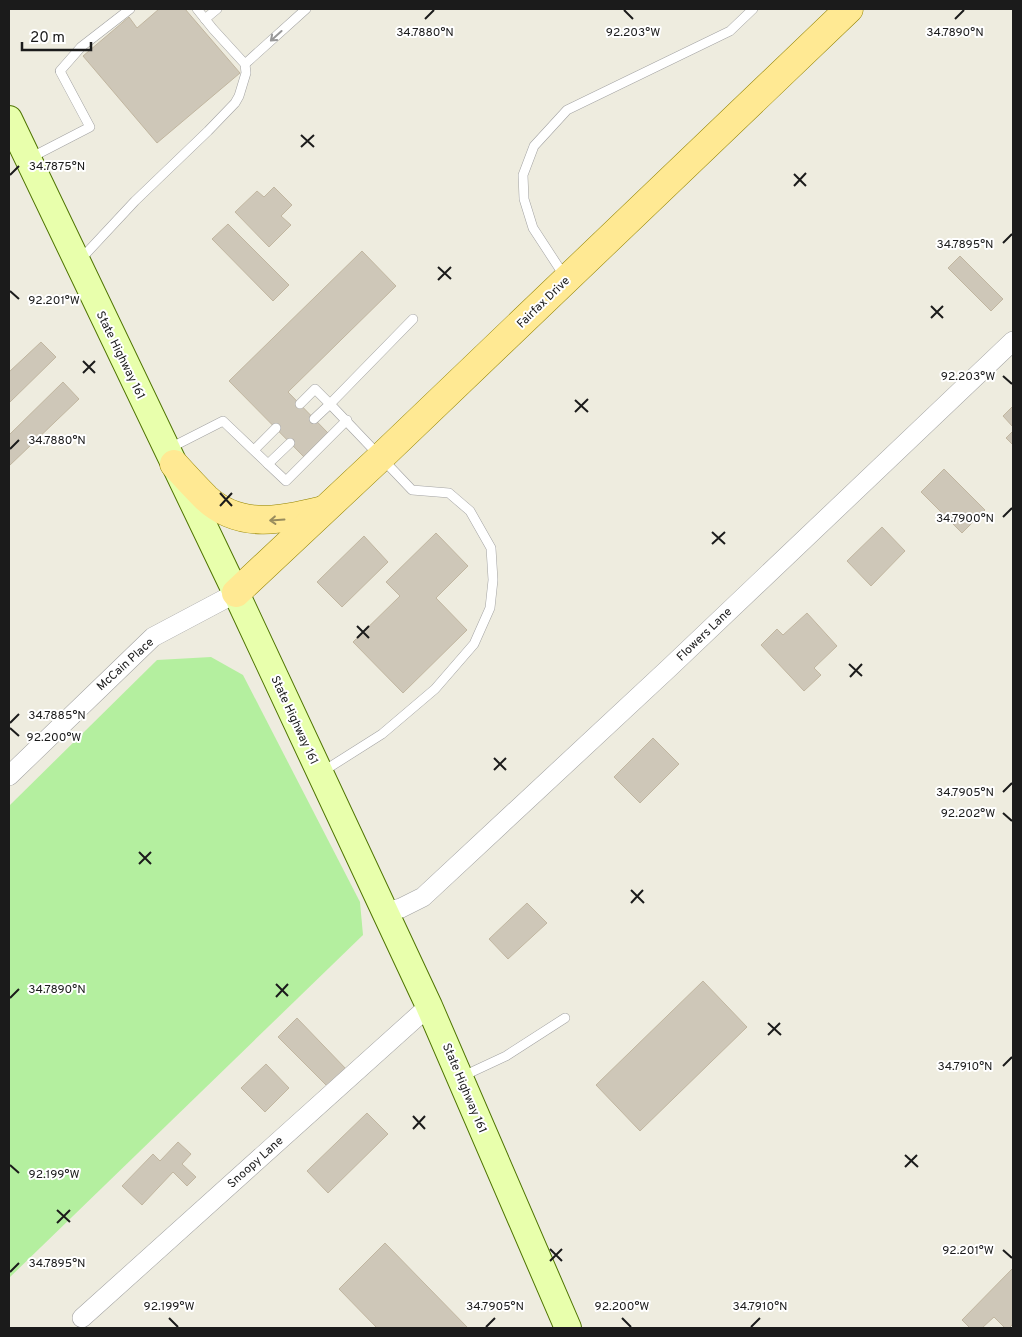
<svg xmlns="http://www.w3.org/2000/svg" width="1022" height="1337" viewBox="0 0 1022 1337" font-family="Overpass,sans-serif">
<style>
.grass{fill:#b4ef9f}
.building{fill:#cec7b8;stroke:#c1b6a0}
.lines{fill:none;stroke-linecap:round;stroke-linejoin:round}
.lane-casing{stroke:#a2a2a2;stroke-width:10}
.street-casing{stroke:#a2a2a2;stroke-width:20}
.secondary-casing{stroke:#4e7400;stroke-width:28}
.primary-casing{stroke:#928300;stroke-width:29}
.lane{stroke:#fff;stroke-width:9}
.street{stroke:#fff;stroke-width:19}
.secondary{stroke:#e8ffac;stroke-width:26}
.primary{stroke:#ffe993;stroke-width:28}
.oneway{stroke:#989898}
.oneway2{stroke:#988c5d}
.ticks{fill:none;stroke:#1b1b1b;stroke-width:2}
.labels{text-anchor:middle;stroke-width:4;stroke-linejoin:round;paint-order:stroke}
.street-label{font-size:12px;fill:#1b1b1b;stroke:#fff}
.ticks-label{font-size:12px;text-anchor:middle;fill:#1b1b1b;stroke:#fff;stroke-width:4;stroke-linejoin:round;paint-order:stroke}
</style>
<rect width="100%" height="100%" fill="#eeecdf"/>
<polygon class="grass" points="211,657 243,675 360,902 363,935 9,1278 9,806 157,660"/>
<g class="building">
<polygon points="159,9 185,9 240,73 157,143 83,56 129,17 137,28"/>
<polygon points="274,187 292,205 281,216 291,225 269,247 235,212 257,191 264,197"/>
<polygon points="228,224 289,285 273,301 212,239"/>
<polygon points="362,251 396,286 288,392 328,433 304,457 229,381"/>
<polygon points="960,256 1003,299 991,311 948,268"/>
<polygon points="41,342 56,357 9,403 9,372"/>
<polygon points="63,382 79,399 9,466 9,435"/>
<polygon points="1013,406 1013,427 1003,416"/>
<polygon points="1013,431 1013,445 1006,438"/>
<polygon points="944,469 985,510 962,533 921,492"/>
<polygon points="882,527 905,551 871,586 847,561"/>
<polygon points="436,533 468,566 436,598 467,630 403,693 353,642 400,596 386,582"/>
<polygon points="364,536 388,562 342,607 317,582"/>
<polygon points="807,613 837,646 814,668 821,675 804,691 761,645 777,629 783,635"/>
<polygon points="653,738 679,764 640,803 614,777"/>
<polygon points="527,903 547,923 508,959 489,939"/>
<polygon points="703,981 747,1027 640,1131 596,1085"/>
<polygon points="297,1018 347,1070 329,1088 278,1037"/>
<polygon points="266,1064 289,1088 265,1112 241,1088"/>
<polygon points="367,1113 388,1134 328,1193 307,1171"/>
<polygon points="178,1142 191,1154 182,1164 196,1177 187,1186 173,1172 142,1205 122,1186 153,1154 160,1161"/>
<polygon points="385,1243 468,1328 377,1328 339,1289"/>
<polygon points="1013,1268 1013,1324 1009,1328 1005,1328 994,1317 982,1328 970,1328 962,1320"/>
</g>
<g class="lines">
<defs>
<g id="lane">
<polyline points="205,19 217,9"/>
<polyline points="245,64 306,9"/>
<polyline points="30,158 90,127 60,71 81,47 130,9"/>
<polyline points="79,261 135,201 208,131 235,103 239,96 246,73 245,64 213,29 197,9"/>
<polyline points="565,277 533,228 524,199 523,175 534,146 567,110 730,31 753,9"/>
<polyline points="300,404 315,389 330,404 314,419"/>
<polyline points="170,448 223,421 268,464 290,443"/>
<polyline points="254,450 276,428"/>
<polyline points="268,464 286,481 347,420"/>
<polyline points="322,772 382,734 435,689 474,644 490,608 493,580 491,548 470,511 449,493 412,490 330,404 413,319"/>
<polyline points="461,1077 506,1056 565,1018"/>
</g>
<g id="street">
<polyline points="9,776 153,637 236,593"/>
<polyline points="385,912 401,908 423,897 669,668 1013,341"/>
<polyline points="82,1318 429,1006"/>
</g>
<polyline id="secondary" points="9,119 236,593 429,1006 568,1328"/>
<g id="primary">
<path d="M174,464C184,475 195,487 206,498C240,530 283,520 323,510"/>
<polyline points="236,593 382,456 849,9"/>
</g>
</defs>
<use href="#lane" class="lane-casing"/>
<use href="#street" class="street-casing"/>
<use href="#secondary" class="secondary-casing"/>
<use href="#primary" class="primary-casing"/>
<use href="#lane" class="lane"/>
<use href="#street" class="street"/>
<use href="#secondary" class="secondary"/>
<use href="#primary" class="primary"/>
</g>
<defs><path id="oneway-shaft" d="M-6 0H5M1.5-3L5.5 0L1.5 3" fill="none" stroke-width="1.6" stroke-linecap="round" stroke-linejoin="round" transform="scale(1.25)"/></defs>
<use class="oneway" href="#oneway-shaft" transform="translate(276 36) rotate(138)"/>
<use class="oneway2" href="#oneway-shaft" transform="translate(277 520) rotate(176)"/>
<path class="ticks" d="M624,10L633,19M425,19L434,10M955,19L964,10M301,135L314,147M301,147L314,135M794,174L806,186M10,175L19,166M794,186L806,173M1003,243L1012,234M438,267L451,279M438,280L451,267M10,291L19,299M931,306L943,318M931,318L943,306M83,361L95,373M83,373L95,361M1003,376L1012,384M575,400L588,412M575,412L588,399M10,449L19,440M220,493L232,506M220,506L232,493M1003,517L1012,508M712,532L725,544M712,544L725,532M357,626L369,638M357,638L369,626M849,664L862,676M850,677L862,664M10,723L19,714M10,728L19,736M494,758L506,770M494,770L506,758M1003,792L1012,783M1003,813L1012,821M139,852L151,864M139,864L151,852M631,890L644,903M631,903L643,890M276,984L288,996M276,997L288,984M10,998L19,989M768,1023L781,1035M768,1035L780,1023M1003,1066L1012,1057M413,1116L425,1129M413,1129L425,1116M905,1155L918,1167M10,1165L19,1173M905,1167L917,1155M57,1210L70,1222M57,1223L70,1210M550,1249L562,1261M1003,1250L1012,1258M550,1261L562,1249M10,1272L19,1263M169,1318L178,1327M622,1318L631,1327M486,1327L495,1318M751,1327L760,1318"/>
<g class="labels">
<g class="street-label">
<text transform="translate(543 302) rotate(-44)" y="4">Fairfax Drive</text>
<text transform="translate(121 355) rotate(64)" y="4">State Highway 161</text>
<text transform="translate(704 634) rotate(-44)" y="4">Flowers Lane</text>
<text transform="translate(125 664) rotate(-42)" y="4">McCain Place</text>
<text transform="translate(295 720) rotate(65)" y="4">State Highway 161</text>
<text transform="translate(465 1088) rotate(67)" y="4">State Highway 161</text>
<text transform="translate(255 1162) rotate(-42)" y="4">Snoopy Lane</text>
</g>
</g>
<g class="ticks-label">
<text x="633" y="36">92.203°W</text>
<text x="425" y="36">34.7880°N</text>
<text x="955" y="36">34.7890°N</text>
<text x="57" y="170">34.7875°N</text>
<text x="965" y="248">34.7895°N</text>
<text x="54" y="304">92.201°W</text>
<text x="968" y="380">92.203°W</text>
<text x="57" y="444">34.7880°N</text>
<text x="965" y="522">34.7900°N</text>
<text x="57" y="719">34.7885°N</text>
<text x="54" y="741">92.200°W</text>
<text x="965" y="796">34.7905°N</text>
<text x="968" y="817">92.202°W</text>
<text x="57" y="993">34.7890°N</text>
<text x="965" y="1070">34.7910°N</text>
<text x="54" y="1178">92.199°W</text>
<text x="968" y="1254">92.201°W</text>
<text x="57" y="1267">34.7895°N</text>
<text x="495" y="1310">34.7905°N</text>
<text x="760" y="1310">34.7910°N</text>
<text x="169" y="1310">92.199°W</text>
<text x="622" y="1310">92.200°W</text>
</g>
<rect width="1022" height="1337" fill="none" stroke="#1b1b1b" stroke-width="20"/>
<path d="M22 42v8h69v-8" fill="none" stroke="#1b1b1b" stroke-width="2.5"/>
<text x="30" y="42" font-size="15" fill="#1b1b1b" stroke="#ffffff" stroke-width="4" paint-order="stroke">20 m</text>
</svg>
